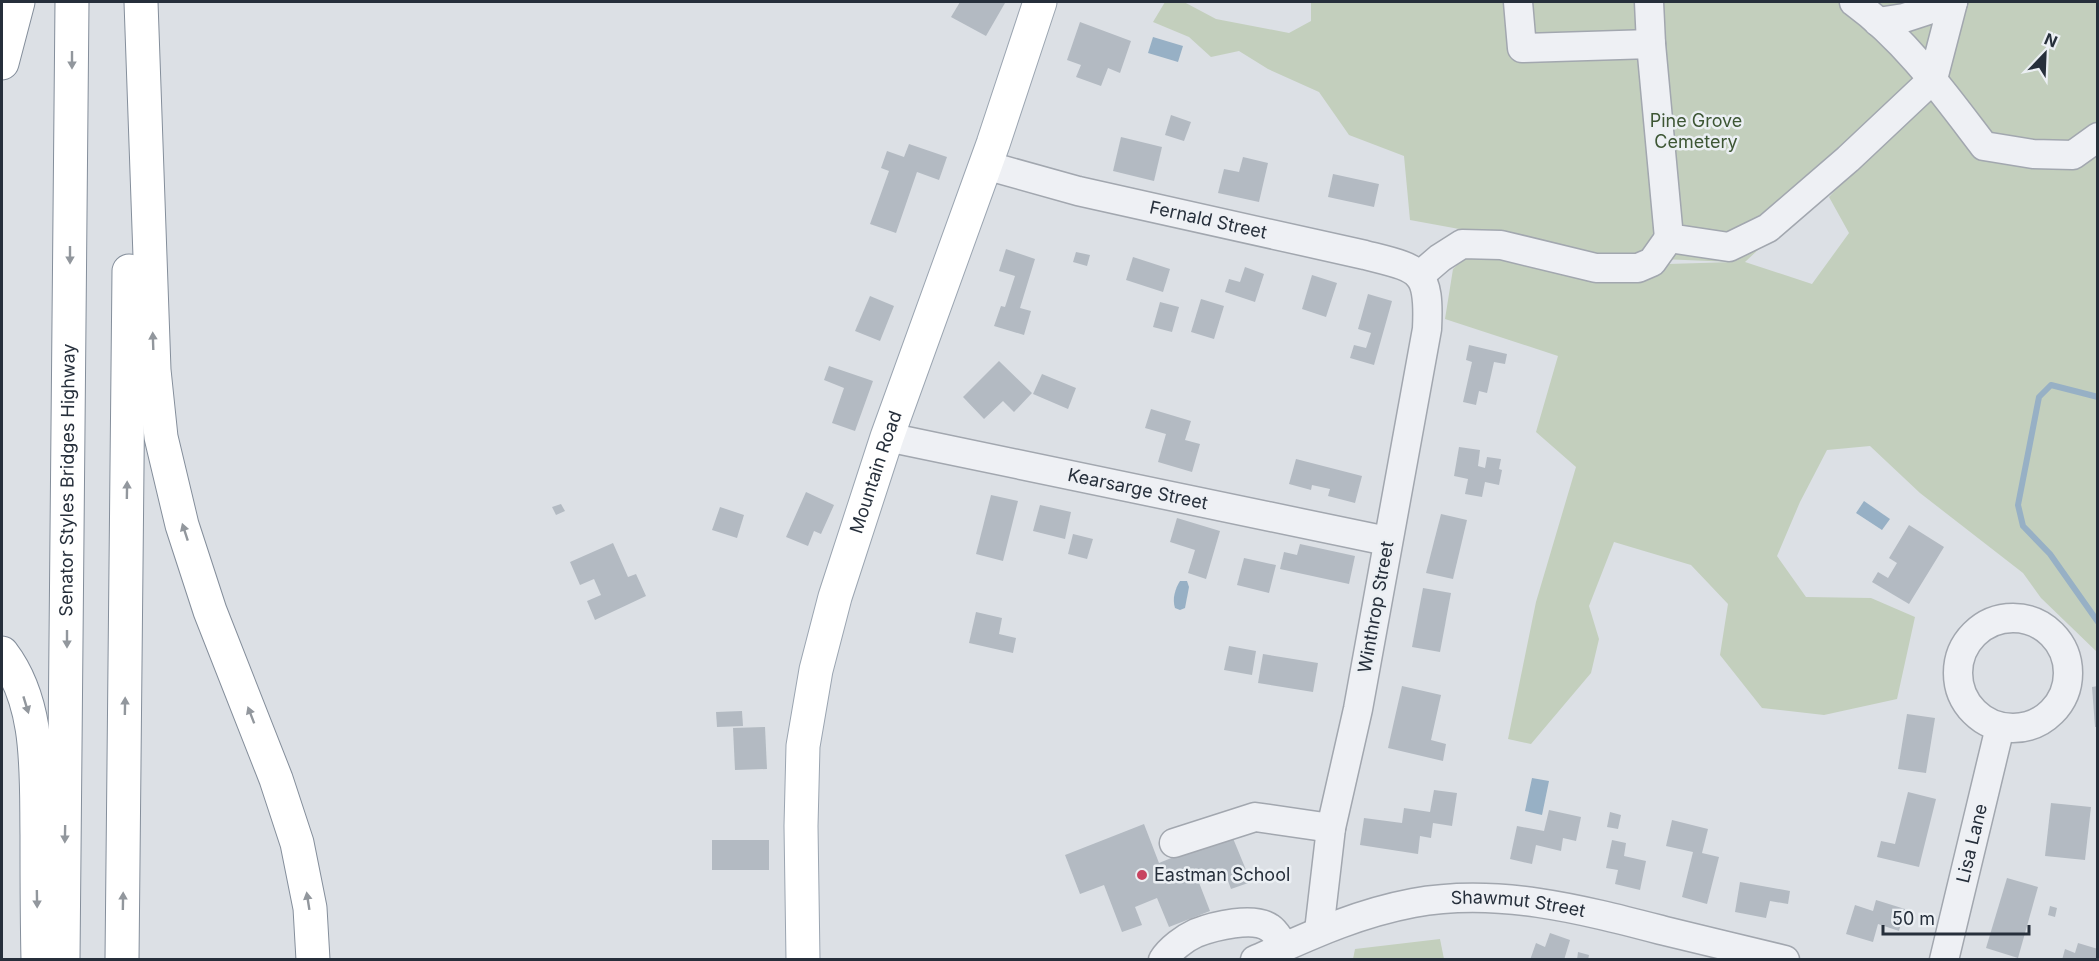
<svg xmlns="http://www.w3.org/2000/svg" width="2099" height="961" viewBox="0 0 2099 961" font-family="Inter,sans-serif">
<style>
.green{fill:#c3cfbd;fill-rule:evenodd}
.water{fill:#97b0c5}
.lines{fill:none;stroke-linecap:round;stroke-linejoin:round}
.stream{stroke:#97b0c5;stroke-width:6}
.building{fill:#b3bac2}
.minor-casing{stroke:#a2a7af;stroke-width:31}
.major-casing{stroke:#9ba5b1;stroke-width:35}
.highway-casing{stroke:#848e9b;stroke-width:35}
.minor{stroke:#eef0f4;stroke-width:28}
.major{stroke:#fff;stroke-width:33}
.highway{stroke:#fff;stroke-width:33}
.oneway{fill:#92979d}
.poi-dot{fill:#c84360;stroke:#ebeff3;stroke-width:2}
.labels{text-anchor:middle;stroke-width:5;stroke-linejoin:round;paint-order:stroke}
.park-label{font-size:18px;fill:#3d5634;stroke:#ebeff3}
.street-label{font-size:18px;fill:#262f3b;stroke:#ebeff3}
.poi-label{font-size:18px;fill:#262f3b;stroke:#ebeff3;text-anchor:start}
</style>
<rect width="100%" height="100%" fill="#dce0e5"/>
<g class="green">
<path d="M1165,2H1184L1216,19L1289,33L1311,21V2H2097V652L2041,598L2023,573L1920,493L1870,446L1827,450L1800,502L1777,556L1806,597L1871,598L1915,617L1897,699L1824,715L1762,708L1720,655L1728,604L1691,565L1614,542L1589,606L1599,639L1591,673L1531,744L1508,739L1536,602L1576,467L1536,432L1558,356L1445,319L1453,269L1469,253L1626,280L1668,264L1733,262L1613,257L1410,220L1404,156L1349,135L1319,92L1268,69L1239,51L1211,57L1189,37L1153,22ZM1911,107L1829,197L1849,233L1812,284L1745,262Z"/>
<polygon points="1440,939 1444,959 1353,959 1355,949"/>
</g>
<g class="water">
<polygon points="1153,37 1183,46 1178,62 1148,53"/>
<polygon points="1864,501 1890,519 1882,530 1856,513"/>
<path d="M1180,581H1187L1189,587L1185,608L1180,610L1175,608C1172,599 1175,589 1180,581Z"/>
<polygon points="1532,778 1549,781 1542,815 1525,811"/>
</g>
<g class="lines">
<polyline class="stream" points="2098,397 2051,385 2039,397 2018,505 2023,526 2050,554 2098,622"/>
</g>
<g class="building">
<polygon points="960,2 1003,2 1005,3 986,36 951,17"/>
<polygon points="1080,22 1131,41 1120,73 1108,68 1101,86 1076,77 1081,65 1067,60"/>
<polygon points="1171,115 1191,122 1184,141 1165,135"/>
<polygon points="1121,137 1162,147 1154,181 1113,171"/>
<polygon points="909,144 947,157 939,180 917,172 896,233 870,224 889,171 881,168 887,151 904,157"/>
<polygon points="1243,157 1268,163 1259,202 1218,193 1224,169 1239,172"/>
<polygon points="1333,174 1379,184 1374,207 1328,197"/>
<polygon points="1006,249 1035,259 1020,308 1031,311 1024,335 994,326 1001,306 1005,307 1015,276 999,271"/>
<polygon points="1076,252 1090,255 1087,266 1073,262"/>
<polygon points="1133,257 1170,269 1163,292 1126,280"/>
<polygon points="1245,267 1264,274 1255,302 1225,292 1229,279 1240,282"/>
<polygon points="1312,275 1337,283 1326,317 1302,309"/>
<polygon points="1368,294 1392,301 1374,365 1350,358 1354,345 1366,348 1371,333 1358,329"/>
<polygon points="870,296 894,306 880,341 855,331"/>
<polygon points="1201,299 1224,306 1214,339 1191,332"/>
<polygon points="1160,302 1179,307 1172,332 1153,327"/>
<polygon points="1469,345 1507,354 1505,364 1494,362 1487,393 1479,391 1476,405 1463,402 1472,362 1466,360"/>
<polygon points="999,361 1032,393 1014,412 1003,401 984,419 963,397"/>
<polygon points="829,366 873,381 855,431 832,423 844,388 824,380"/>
<polygon points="1042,374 1076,388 1068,409 1033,394"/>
<polygon points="1151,409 1191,421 1185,440 1200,444 1192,472 1158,462 1166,434 1145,428"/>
<polygon points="1459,447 1480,450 1478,466 1485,468 1487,457 1501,459 1499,469 1502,470 1499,485 1485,482 1482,497 1465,494 1468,479 1454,476"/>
<polygon points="1296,459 1362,476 1355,503 1328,496 1330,489 1312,485 1311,490 1289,484"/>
<polygon points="806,492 834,505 821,534 814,531 808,546 786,537"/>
<polygon points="991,495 1018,501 1003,561 976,554"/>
<polygon points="561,504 565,511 556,515 552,507"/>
<polygon points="1040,505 1071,512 1065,539 1033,531"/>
<polygon points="720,507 744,515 737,538 712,530"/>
<polygon points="1441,514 1467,520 1453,579 1426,573"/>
<polygon points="1177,518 1220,531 1206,579 1188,573 1195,550 1170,542"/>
<polygon points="1909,525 1944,547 1909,604 1872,582 1878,572 1888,578 1897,563 1889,558"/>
<polygon points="1073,534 1093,539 1087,559 1068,554"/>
<polygon points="613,543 628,577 636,574 646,596 595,620 587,601 601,595 594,579 580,585 570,562"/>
<polygon points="1300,544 1355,556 1349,584 1280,569 1284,552 1297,555"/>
<polygon points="1244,558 1276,565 1269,593 1237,585"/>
<polygon points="1423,588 1451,593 1440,652 1412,647"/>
<polygon points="976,612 1002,618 999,634 1016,638 1013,653 969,643"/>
<polygon points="1229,646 1256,651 1252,675 1224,670"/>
<polygon points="1263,654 1318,663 1313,692 1258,683"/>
<polygon points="1402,686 1441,695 1431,740 1446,744 1443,761 1388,748"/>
<polygon points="2098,686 2098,727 2095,727 2092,687"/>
<polygon points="742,711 743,726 717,727 716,712"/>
<polygon points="1907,714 1935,718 1926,773 1898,769"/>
<polygon points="765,727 767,769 735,770 733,728"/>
<polygon points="1434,790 1457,793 1452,826 1433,823 1431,838 1420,836 1418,854 1360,845 1364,818 1402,823 1404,808 1430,812"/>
<polygon points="1908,792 1936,799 1919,867 1877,857 1881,841 1895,844"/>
<polygon points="2051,803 2091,807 2085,860 2045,856"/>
<polygon points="1549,810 1581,817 1576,841 1563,838 1561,851 1536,845 1532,864 1510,859 1517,826 1544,831"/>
<polygon points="1610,812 1621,815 1618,829 1607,827"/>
<polygon points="1672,820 1708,829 1702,853 1719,857 1707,904 1682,897 1693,852 1666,846"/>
<polygon points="1144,824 1159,863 1213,841 1230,831 1251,882 1231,889 1224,870 1198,880 1210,911 1169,927 1157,898 1135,907 1142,925 1122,932 1104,885 1080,894 1065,855"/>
<rect x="712" y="840" width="57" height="30"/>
<polygon points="1612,840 1626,843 1624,856 1646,861 1640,890 1615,884 1618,870 1606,868"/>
<polygon points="2007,878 2038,887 2018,958 1986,948"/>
<polygon points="1740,882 1790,891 1788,904 1770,901 1766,918 1735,912"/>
<polygon points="1876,900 1905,909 1899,931 1878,924 1873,942 1846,934 1855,905 1873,911"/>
<polygon points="2050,906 2057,908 2055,917 2048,915"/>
<polygon points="1550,933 1570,940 1564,960 1530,960 1536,943 1545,947"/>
<polygon points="2078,943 2098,949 2098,960 2062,960 2065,949 2075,953"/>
<polygon points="1578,952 1589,955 1588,960 1577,960"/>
</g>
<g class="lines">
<defs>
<g id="minor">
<polyline points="1518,2 1522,48 1651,44 1669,238 1729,247 1768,228 1848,159 1933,79 1953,2"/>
<polyline points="1649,2 1651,44"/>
<path d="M1854,2C1906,40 1945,95 1984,146L2033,154L2073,155L2098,137"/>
<polyline points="1878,22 1904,18 1953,2"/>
<path id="s1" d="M985,165L1078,191L1365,255C1420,269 1430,268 1427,329L1358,709L1331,828L1319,931"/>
<polyline points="1419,276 1440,258 1462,244 1501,245 1596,268 1638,268 1652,262 1669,238"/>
<path id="s2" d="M887,437L1387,541"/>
<circle cx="2013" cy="673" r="55"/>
<polyline points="1174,843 1255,817 1331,828"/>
<path d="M1163,960C1170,949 1185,938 1196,933C1214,926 1254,916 1270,928C1276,932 1280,941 1285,946"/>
<path id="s3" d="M1255,960C1309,936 1355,914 1413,903C1498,887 1584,910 1665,931C1705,941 1745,950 1785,960"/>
<path id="s4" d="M1944,960L2000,727"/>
</g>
<g id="major">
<path id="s5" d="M803,960L801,826L803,746L816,670L835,597L887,437L993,144L1040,2"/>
</g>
<g id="highway">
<polyline points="141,2 154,370 161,437 182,525 210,611 276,779 297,843 310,908 313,960"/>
<polyline points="2,63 18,2"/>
<path d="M2,653C41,704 36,773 37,835C37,876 37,918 38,960"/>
<path id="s6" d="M63,960L72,2"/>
<polyline points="122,960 129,271"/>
</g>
</defs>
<use href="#minor" class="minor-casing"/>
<use href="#major" class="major-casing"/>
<use href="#highway" class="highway-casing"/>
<use href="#minor" class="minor"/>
<use href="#major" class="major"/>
<use href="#highway" class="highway"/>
</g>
<defs><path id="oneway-solid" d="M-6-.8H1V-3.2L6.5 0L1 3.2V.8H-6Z" transform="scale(1.5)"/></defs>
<g class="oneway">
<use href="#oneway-solid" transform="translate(72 60) rotate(90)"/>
<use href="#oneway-solid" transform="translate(70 255) rotate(90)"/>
<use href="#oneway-solid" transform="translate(153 341) rotate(-92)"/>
<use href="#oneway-solid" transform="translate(127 490) rotate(-89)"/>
<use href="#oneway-solid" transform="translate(185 532) rotate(-108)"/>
<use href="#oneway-solid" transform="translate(67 639) rotate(90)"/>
<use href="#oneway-solid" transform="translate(26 705) rotate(73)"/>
<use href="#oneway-solid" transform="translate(125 706) rotate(-89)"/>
<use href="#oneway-solid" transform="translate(251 715) rotate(-111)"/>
<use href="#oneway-solid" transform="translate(65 834) rotate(91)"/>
<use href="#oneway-solid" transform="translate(37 899) rotate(89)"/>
<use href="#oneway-solid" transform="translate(123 901) rotate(-89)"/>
<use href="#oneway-solid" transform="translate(308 901) rotate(-99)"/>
</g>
<circle class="poi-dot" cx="1142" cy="875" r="6"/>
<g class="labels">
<g class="park-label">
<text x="1696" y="127">Pine Grove<tspan x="1696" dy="21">Cemetery</tspan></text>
</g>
<g class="street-label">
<text dy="6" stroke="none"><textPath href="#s1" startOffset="230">Fernald Street</textPath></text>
<text dy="6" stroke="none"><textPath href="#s5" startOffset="498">Mountain Road</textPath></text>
<text dy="6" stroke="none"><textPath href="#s6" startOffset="480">Senator Styles Bridges Highway</textPath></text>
<text dy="6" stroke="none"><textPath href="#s2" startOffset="256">Kearsarge Street</textPath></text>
<text transform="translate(1376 607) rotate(-80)" y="6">Winthrop Street</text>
<text dy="6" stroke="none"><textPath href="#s4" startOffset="120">Lisa Lane</textPath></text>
<text dy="6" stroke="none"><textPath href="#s3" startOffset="274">Shawmut Street</textPath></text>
</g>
<g class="poi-label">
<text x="1154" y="881">Eastman School</text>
</g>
</g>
<rect width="2099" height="961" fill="none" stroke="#262f3b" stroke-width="6"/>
<g transform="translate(2045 54) rotate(23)" stroke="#ebeff3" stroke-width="4.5" paint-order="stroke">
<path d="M0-4.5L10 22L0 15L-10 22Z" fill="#262f3b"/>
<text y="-9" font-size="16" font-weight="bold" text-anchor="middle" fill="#262f3b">N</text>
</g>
<path d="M1883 925v9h146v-9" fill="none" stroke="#262f3b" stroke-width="3"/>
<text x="1892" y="925" font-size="18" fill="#262f3b" stroke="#ebeff3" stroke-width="4.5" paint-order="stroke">50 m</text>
</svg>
